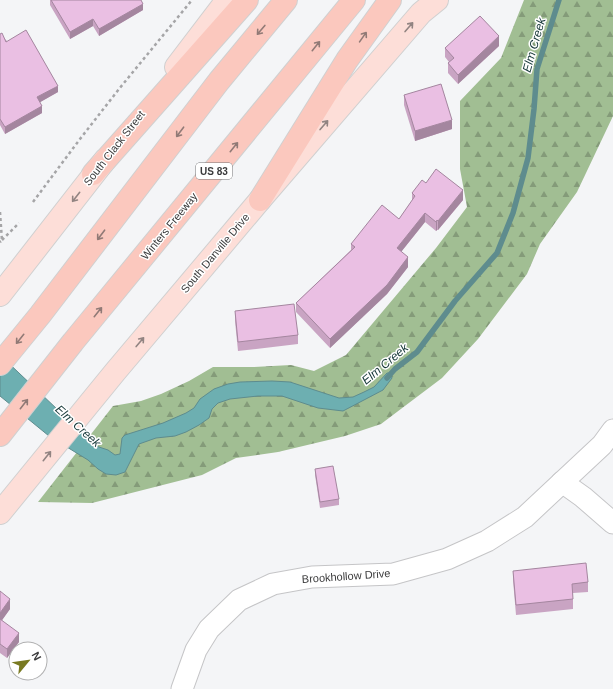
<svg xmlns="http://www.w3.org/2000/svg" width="613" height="689" viewBox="0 0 613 689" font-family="Helvetica,sans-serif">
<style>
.forest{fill:url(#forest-firs)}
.water{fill:#6dafb1;stroke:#5e8c8e}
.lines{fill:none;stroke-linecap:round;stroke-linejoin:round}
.stream{stroke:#5e8c8e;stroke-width:5.5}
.minor-casing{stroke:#c5c5c7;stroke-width:23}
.major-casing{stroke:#d0d0d0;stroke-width:24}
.highway-casing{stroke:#d0d0d0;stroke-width:24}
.path{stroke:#a5a5a7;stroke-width:2.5;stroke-dasharray:3 3;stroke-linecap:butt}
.minor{stroke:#fff;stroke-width:21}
.major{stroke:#fdded8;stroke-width:22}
.highway{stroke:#fbc8be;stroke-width:22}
.wall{fill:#c9a4c3}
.shaded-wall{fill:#a4869f}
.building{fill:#eabfe3;stroke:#a4869f}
.oneway{stroke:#928482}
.oneway2{stroke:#917a76}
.labels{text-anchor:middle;stroke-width:3;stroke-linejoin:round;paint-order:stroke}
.shield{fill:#fff;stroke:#757576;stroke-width:1}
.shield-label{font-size:10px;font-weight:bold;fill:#3a3a3b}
.street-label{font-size:11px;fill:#3a3a3b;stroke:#fff}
.water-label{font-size:12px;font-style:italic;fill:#163839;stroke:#fff}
</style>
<defs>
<pattern id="forest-firs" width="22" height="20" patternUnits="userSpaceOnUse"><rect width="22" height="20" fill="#a1be93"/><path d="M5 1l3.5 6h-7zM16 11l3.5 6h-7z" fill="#849b79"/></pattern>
</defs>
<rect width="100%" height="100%" fill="#f4f5f7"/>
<polygon class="forest" points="524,0 613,0 613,116 577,192 540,244 527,274 478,339 442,378 381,424 345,436 278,452 236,458 202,475 92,503 38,502 113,406 141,401 161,394 189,381 213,367 254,367 291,365 314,371 346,355 436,248 467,207 460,169 460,101 501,58"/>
<polygon class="water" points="0,355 96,446 108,450 115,455 120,454 122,438 125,435 163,423 186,413 194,408 200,399 214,389 228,384 240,382 272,381 290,382 339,398 353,397 364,392 374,387 387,373 391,373 392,378 383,390 343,411 318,408 282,396 258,396 230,399 218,403 212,409 209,418 199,425 186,432 175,436 156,438 139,444 125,472 116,475 106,474 98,469 88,460 49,436 0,396"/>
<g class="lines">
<polyline class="stream" points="387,378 395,369 417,352 455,301 497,253 513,213 528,158 534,109 537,69 559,0"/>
<defs>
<g id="minor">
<polyline points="562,482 583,497 613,523"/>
<polyline points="182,689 196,650 209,629 239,600 273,584 312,577 393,574 447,559 487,541 525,517 602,445 613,430"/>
</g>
<g id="major">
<polyline points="176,67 227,0"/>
<polyline points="0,295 105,160"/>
<polyline points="0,513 115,372 260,200 421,13 437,0"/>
</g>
<g id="highway">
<polyline points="93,174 247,0"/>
<polyline points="260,200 347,60 390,0"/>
<polyline points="0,364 40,315 219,81 286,0"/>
<polyline points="0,435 73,342 354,0"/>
</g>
</defs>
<use href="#minor" class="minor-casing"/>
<use href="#major" class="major-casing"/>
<use href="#highway" class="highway-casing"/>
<g class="path">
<polyline points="33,202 80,139 119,89 192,0"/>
<polyline points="0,212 2,241 0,242"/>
<polyline points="2,240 19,223"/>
</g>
<use href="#minor" class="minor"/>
<use href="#major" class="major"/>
<use href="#highway" class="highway"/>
</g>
<g class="wall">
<polygon points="50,0 141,0 143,10 99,36 93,26 70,39 50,5"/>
<polygon points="0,34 58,92 40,102 42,113 5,134 0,125"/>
<polygon points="499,46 458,84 448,73 448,63 449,62 445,57 445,48"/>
<polygon points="404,95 452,129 415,141 404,105"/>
<polygon points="426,183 463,200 438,230 437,230 436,231 425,222 401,252 408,267 387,294 330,348 296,312 296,303 351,250 351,244 399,219 412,201 412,193"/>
<polygon points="235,311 298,335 298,344 238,351 235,321"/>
<polygon points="315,469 339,499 339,505 320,508 315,475"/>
<polygon points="513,571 588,582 588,592 573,593 573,609 516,615 513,580"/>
<polygon points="0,591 10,609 2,620 19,642 7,658 0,653"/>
</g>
<g class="shaded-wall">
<polygon points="143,4 143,10 99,36 99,29"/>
<polygon points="93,19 93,26 70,39 70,32"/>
<polygon points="499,36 499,46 458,84 458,75"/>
<polygon points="58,86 58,92 37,104 37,97"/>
<polygon points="42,106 42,113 5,134 5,127"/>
<polygon points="452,120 452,129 415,141 415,131"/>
<polygon points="463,190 463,200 438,230 438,221"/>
<polygon points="425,213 425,222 397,257 397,248"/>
<polygon points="437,220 437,230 436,231 436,222"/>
<polygon points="408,257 408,267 387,294 330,348 330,339"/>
<polygon points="10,599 10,609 0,623 0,613"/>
<polygon points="19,633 19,642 7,658 7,649"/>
</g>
<g class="building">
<polygon points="51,0 141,0 143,4 99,29 93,19 70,32"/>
<polygon points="480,16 499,36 458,75 448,63 454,58 445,48"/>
<polygon points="26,30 58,86 37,97 42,106 5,127 0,119 0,34 2,33 6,42"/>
<polygon points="441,84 452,120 415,131 404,95"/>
<polygon points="436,169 463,190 438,221 437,220 436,222 425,213 397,248 408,257 387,285 330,339 296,303 355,247 351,244 382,205 399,219 415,196 412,193 422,180 426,183"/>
<polygon points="294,304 298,335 238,342 235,311"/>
<polygon points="333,466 339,499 320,502 315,469"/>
<polygon points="586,563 588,582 572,584 573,599 516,605 513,571"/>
<polygon points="0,591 10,599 0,613"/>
<polygon points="0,619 19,633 7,649 0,644"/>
</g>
<defs><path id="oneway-shaft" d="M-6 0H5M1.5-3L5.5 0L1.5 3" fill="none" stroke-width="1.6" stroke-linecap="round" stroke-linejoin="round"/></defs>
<g class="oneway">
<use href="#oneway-shaft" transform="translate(409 27) rotate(-49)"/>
<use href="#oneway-shaft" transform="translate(324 125) rotate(-49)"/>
<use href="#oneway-shaft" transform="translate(76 197) rotate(128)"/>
<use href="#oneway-shaft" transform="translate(140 342) rotate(-50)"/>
<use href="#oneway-shaft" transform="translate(47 456) rotate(-51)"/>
</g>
<g class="oneway2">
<use href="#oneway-shaft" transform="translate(261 30) rotate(130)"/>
<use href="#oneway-shaft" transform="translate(363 37) rotate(-55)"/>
<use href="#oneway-shaft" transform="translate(316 46) rotate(-51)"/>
<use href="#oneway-shaft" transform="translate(180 132) rotate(127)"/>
<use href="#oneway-shaft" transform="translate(234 147) rotate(-51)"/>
<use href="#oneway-shaft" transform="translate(101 235) rotate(127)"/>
<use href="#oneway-shaft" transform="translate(98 312) rotate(-51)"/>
<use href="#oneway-shaft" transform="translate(20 339) rotate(129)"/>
<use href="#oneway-shaft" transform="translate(24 404) rotate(-52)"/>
</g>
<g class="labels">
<rect class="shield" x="196" y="163" width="36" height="16" rx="3"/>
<g class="shield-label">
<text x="214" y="175">US 83</text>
</g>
<g class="street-label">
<text transform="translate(114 148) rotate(-52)" y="4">South Clack Street</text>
<text transform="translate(169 226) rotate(-51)" y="4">Winters Freeway</text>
<text transform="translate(215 253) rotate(-50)" y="4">South Danville Drive</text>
<text transform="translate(346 576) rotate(-4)" y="4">Brookhollow Drive</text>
</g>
<g class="water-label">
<text transform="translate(534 45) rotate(-74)" y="4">Elm Creek</text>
<text transform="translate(385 364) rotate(-40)" y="4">Elm Creek</text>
<text transform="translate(78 426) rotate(42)" y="4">Elm Creek</text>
</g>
</g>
<g transform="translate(28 661) rotate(61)"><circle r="19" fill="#ffffff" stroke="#b0b0b1"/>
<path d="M0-3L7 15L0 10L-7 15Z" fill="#797a22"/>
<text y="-6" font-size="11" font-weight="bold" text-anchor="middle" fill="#3a3a3b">N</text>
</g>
</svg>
